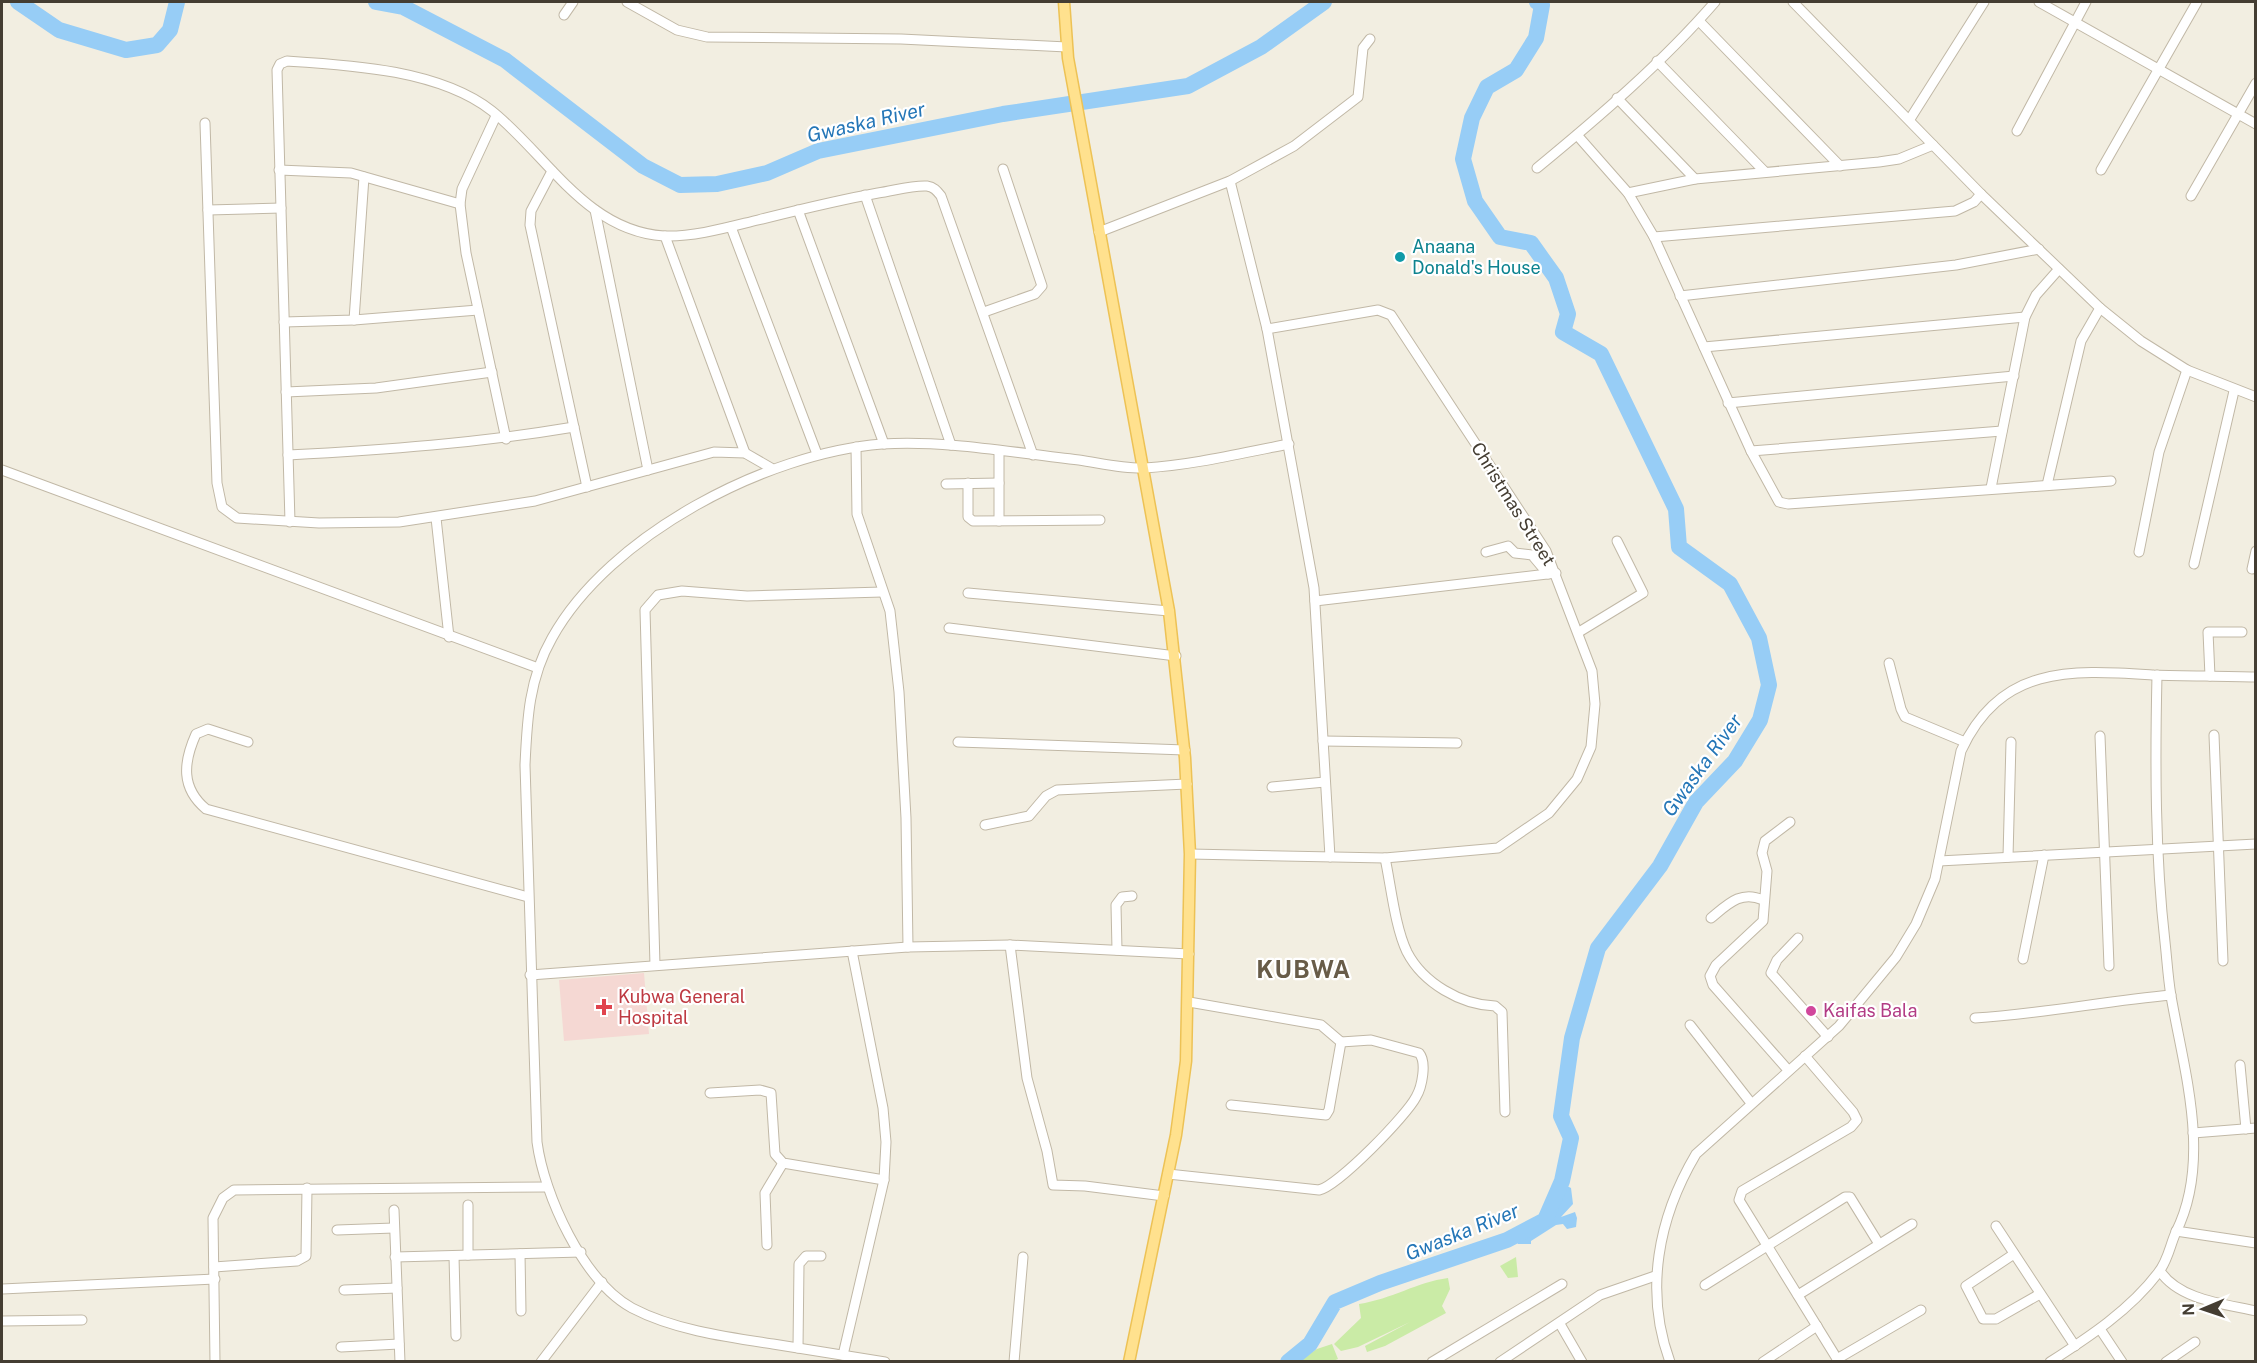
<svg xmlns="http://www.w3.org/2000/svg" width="2257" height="1363" viewBox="0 0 2257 1363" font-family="'Public Sans',sans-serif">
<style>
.medical{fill:#f5d8d3}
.green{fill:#caeba6}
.water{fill:#97cdf6}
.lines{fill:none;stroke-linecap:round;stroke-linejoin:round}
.river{stroke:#97cdf6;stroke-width:16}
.minor-casing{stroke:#c1b8a6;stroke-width:11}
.major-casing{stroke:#edc255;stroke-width:13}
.minor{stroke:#fff;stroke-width:9}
.major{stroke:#ffe18e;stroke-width:10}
.culture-dot{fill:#0f9aa8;stroke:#fff;stroke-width:2}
.health-dot{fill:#e0444e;stroke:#fff;stroke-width:2}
.hotel-dot{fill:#d1479c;stroke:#fff;stroke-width:2}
.labels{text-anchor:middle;stroke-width:4.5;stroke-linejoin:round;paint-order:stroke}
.culture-label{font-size:18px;fill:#0d838f;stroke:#fff;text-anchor:start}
.street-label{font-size:18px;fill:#443d32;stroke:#fff}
.health-label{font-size:18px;fill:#be3a42;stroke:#fff;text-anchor:start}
.hotel-label{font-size:18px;fill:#b23c85;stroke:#fff;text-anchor:start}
.water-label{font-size:20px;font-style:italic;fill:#2476b7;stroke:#fff}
.district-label{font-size:24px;font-weight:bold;letter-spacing:1.5px;fill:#685c48;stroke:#fff}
</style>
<rect width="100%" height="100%" fill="#f2eee1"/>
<polygon class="medical" points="644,973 649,1034 564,1041 559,980"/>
<g class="green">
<polygon points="1516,1257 1518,1277 1508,1278 1500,1266"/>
<path d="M1448,1278L1450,1289L1442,1306L1446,1313L1385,1346L1367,1352L1365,1346L1410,1322L1358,1347L1341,1351L1334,1344L1361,1318L1359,1304C1392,1299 1417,1282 1448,1278Z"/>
<polygon points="1332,1344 1338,1359 1333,1361 1299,1361 1317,1349"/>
</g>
<polygon class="water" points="1563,1184 1571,1188 1573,1204 1561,1217 1575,1212 1577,1218 1576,1227 1567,1229 1563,1224 1556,1225 1531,1241 1531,1244 1518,1244 1515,1239 1548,1221"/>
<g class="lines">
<g class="river">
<polyline points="18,2 59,30 126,50 157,45 170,30 177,2"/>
<polyline points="376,2 403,7 505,60 643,166 680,185 717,184 767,173 818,151 1003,114 1188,86 1261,47 1324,2"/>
<polyline points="1288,1362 1310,1344 1335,1302 1380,1283 1507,1240 1545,1220 1562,1181 1571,1138 1561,1116 1572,1038 1598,948 1660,866 1696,802 1735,761 1760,720 1769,685 1759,638 1730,584 1679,547 1676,509 1601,354 1563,332 1568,314 1556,278 1531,243 1500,237 1475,201 1463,159 1472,118 1487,87 1516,70 1536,38 1542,5 1537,2"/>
</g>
<defs>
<g id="minor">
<polyline points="627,2 677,30 707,37 901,39 1067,47"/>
<polyline points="1793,2 1981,194 2100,308 2141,341 2187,370 2256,397"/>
<polyline points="2039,2 2256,124"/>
<polyline points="564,15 573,2"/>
<polyline points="1699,21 1840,166"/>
<polyline points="1657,61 1765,172"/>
<polyline points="1617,98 1695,179"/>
<polyline points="496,116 462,189 460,204 466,253 506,439"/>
<polyline points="1910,119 1984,2"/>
<polyline points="205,123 217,483 222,507 237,518 319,523 399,522 535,501 714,452 745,453 771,468"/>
<polyline points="2017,131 2086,2"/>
<polyline points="1577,135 1628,193 1654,237 1751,451 1779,502 1788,504 2111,481"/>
<path d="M1537,168C1599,117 1663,62 1715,2"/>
<polyline points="279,170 351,173 460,204"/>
<polyline points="2101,170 2197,2"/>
<polyline points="552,171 531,211 530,225 587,487"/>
<polyline points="1230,181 1267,329 1314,588 1330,857"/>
<polyline points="1628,193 1695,179 1879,162 1899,159 1933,145"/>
<polyline points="865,195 951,445"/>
<polyline points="2191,196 2256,83"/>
<polyline points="208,210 281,208"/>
<polyline points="595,210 648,470"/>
<polyline points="798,210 884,444"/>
<polyline points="731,227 817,454"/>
<polyline points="1099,232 1230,181 1294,146 1358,97 1363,48 1370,39"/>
<polyline points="665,236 745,453"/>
<polyline points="1654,237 1955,211 1974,202 1981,194"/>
<polyline points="1680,296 1956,265 2039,249"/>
<polyline points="984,312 1035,294 1042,286 1003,169"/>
<polyline points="354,320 364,177"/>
<polyline points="284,322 354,320 478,310"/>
<polyline points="1704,347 2025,317"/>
<polyline points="286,392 376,388 492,372"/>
<polyline points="1728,403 2014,376"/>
<polyline points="856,447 857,514 890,611 899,692 906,818 908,947"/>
<polyline points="1751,451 2002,431"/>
<path d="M288,455C384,450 479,443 574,427"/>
<polyline points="2,470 538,668"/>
<polyline points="968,483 968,517 973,521 1100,520"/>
<polyline points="946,484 999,483"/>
<polyline points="2047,485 2081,341 2100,308"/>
<polyline points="1991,488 2025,317 2036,295 2059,269"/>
<polyline points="436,518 449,637"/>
<polyline points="999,521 999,451"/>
<path d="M290,522L277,70L280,64L287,61C351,65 440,70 492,111C547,155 586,231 664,236C695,237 729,227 758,220C798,210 838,200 878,193C893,191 912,185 927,186C934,187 937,191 941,196L1033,455"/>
<polyline points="1486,552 1508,546 1515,553 1532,555 1548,574"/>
<polyline points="2139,552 2159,452 2187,370"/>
<polyline points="2194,564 2234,391"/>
<polyline points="2252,569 2256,551"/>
<polyline points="968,593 1169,611"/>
<polyline points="1315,601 1556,573"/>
<polyline points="949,628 1176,656"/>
<polyline points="1579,632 1643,593 1617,541"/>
<polyline points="1889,663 1901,709 1905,717 1965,742"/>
<polyline points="2210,676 2208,632 2242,632"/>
<polyline points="2214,735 2223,961"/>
<polyline points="2100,736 2109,966"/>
<polyline points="1323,741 1457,743"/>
<path d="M248,742L208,729L196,734C183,763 181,788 206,809L528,897"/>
<polyline points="958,742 1185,750"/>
<polyline points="1272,787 1325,782"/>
<polyline points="985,825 1029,816 1046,796 1057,790 1187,784"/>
<polyline points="1190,854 1385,858 1498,848 1549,813 1577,779 1591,747 1595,704 1592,671 1546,551 1391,315 1378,310 1267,329"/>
<polyline points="2008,857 2011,742"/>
<path d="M1385,858C1391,886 1395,927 1407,952C1423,983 1461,1005 1495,1006L1502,1012L1505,1112"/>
<polyline points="1939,861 2256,844"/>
<path d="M1711,918C1728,904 1741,890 1763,900"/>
<polyline points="1798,938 1777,960 1771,973 1828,1037"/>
<polyline points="1010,945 1027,1078 1047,1151 1053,1185 1085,1186 1164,1196"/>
<polyline points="1117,950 1116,905 1122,897 1132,896"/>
<polyline points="2023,959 2044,855"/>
<polyline points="655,965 645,610 658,595 682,591 747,596 882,592"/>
<polyline points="530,975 908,947 1010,945 1189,954"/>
<polyline points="1189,1002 1321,1025 1341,1042 1329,1110 1326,1115 1231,1105"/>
<path d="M1975,1018C2041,1014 2105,1001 2171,995"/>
<polyline points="1690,1025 1751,1103"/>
<polyline points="1805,1056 1853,1112 1857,1120 1851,1127 1742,1191 1739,1200 1839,1362"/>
<polyline points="2240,1065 2246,1129"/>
<polyline points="1788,1070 1713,985 1710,976 1716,965 1763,921 1767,871 1762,853 1765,841 1790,822"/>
<polyline points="710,1093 760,1090 771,1093 775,1154 783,1163 884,1180"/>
<polyline points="2193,1133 2256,1128"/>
<path d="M1168,1174L1319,1190C1338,1186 1407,1115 1416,1097C1422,1087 1427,1062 1419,1053L1371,1040L1341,1042"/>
<polyline points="468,1205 468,1255"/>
<polyline points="394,1210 400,1362"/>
<polyline points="1996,1226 2075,1346"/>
<polyline points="337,1230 394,1228"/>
<polyline points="2176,1231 2256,1243"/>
<polyline points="767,1245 765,1193 783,1163"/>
<polyline points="520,1254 521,1311"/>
<polyline points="2014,1254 1966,1286 1983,1319 1996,1319 2040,1294"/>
<polyline points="454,1256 456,1336"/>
<polyline points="395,1257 581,1252"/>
<polyline points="214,1267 297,1261 306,1256 307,1188"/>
<path d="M2160,1271C2179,1300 2225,1304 2256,1311"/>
<polyline points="1705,1285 1845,1197 1850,1197 1879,1244"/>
<polyline points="2,1289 215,1279"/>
<polyline points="344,1290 397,1288"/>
<polyline points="1798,1295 1912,1224"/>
<polyline points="2,1321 82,1320"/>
<polyline points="1560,1324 1582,1362"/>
<polyline points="2100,1329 2122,1362"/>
<polyline points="341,1347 399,1344"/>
<polyline points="798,1348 799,1264 806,1256 821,1256"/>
<polyline points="843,1355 884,1180 886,1142 883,1108 852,951"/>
<polyline points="1837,1359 1921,1310"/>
<polyline points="215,1362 213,1218 223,1198 234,1190 547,1187"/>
<polyline points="541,1362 602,1282"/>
<path d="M885,1362C847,1356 810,1350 773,1344C726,1337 674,1330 632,1308C583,1281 544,1195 537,1142L525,765C527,720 529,678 552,638C609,535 767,453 882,444C948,440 1014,453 1079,460C1100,463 1124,469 1145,468C1193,465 1242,453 1289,444"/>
<polyline points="1014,1362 1023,1257"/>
<polyline points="1432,1362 1562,1284"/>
<polyline points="1500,1362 1600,1295 1655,1276"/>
<path d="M1670,1362C1644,1291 1658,1218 1696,1154L1839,1026L1896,957L1916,924L1935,879L1961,751C2001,664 2072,670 2154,675C2188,676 2222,676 2256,677"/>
<polyline points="1763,1362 1817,1326"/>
<path d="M2050,1362C2089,1337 2130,1310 2158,1273C2168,1261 2170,1245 2176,1232C2212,1160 2184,1071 2171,996C2168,978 2167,960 2165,942C2155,854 2155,763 2157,675"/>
<polyline points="2166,1362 2195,1342"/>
</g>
<polyline id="major" points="1064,2 1068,58 1169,611 1185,758 1190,854 1186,1061 1176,1135 1129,1362"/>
</defs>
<use href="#minor" class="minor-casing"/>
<use href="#major" class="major-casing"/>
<use href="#minor" class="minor"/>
<use href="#major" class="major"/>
</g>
<circle class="culture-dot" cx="1400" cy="257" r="6"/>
<path class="health-dot" d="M601 998h6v6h6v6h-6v6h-6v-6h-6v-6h6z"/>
<circle class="hotel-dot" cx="1811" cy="1011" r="6"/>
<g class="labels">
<g class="culture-label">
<text x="1412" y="253">Anaana<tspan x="1412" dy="21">Donald's House</tspan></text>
</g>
<g class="street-label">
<text transform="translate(1513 504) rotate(58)" y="6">Christmas Street</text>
</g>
<g class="health-label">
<text x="618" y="1003">Kubwa General<tspan x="618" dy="21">Hospital</tspan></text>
</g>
<g class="hotel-label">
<text x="1823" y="1017">Kaifas Bala</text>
</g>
<g class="water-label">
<text transform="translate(866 122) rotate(-13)" y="7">Gwaska River</text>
<text transform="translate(1702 765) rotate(-54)" y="7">Gwaska River</text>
<text transform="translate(1462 1232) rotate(-22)" y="7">Gwaska River</text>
</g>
<g class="district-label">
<text x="1304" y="978">KUBWA</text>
</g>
</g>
<rect width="2257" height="1363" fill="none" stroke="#443d32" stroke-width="6"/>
<g transform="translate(2203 1309) rotate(268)" stroke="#ffffff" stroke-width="4.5" paint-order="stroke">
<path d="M0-4.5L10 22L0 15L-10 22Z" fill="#443d32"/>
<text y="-9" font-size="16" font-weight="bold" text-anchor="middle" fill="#443d32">N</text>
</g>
</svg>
